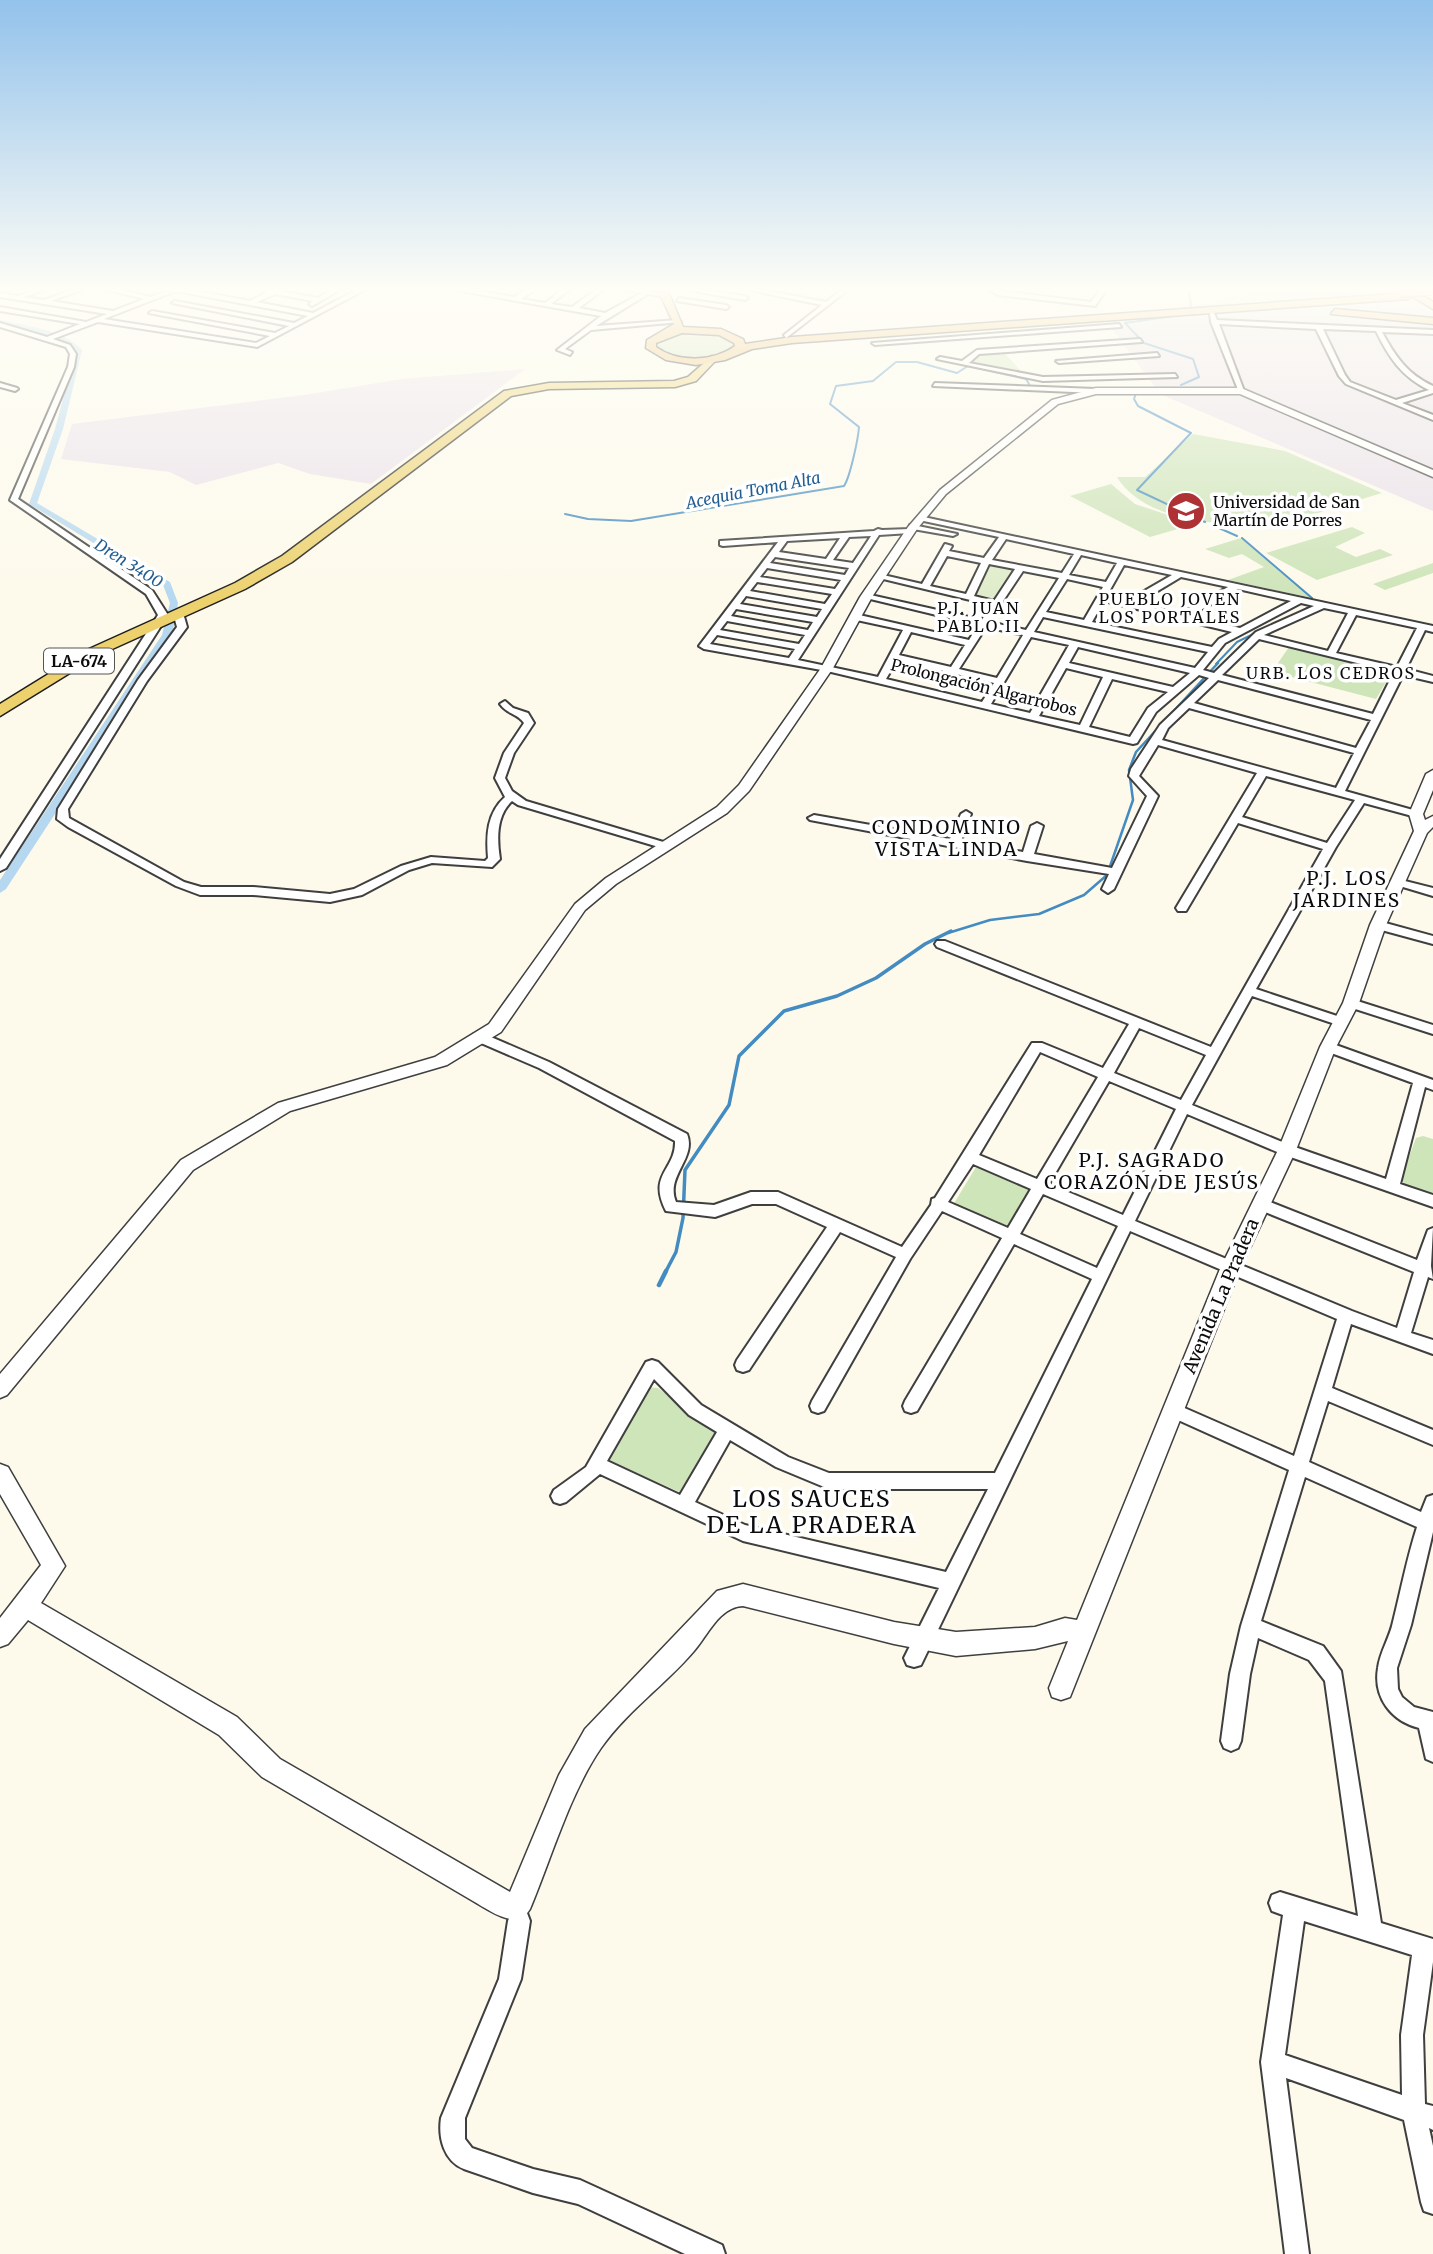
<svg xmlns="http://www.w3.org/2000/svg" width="1433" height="2254" viewBox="0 0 1433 2254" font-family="Merriweather,serif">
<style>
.industrial{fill:#e9e0ea}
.green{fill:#cee4b9}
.pitch{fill:#dfecca}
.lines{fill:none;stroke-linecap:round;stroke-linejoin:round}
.stream-far3{stroke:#438bc0;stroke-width:2}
.stream-far2{stroke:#438bc0;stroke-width:2.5}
.stream-far1{stroke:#438bc0;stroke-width:3.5}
.stream{stroke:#438bc0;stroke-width:4.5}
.canal{fill:#b5d8f0;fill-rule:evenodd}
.minor-casing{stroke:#3f3f3f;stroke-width:4}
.tertiary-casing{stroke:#3f3f3f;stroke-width:3}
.primary-casing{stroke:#1d1d1d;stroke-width:3}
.trunk-casing{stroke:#1d1d1d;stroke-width:3}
.minor{fill:#fff;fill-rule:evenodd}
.tertiary{fill:#fff;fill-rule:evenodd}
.primary{fill:#ecd16d;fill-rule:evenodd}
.trunk{fill:#eaba66;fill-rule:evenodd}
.trunk-bridge-casing{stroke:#1d1d1d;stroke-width:12;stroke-linecap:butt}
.trunk-bridge{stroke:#eaba66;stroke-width:10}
.labels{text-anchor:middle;stroke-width:7;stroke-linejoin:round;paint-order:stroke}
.far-water-label{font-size:16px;font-style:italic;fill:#215d91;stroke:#fff}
.far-poi-label{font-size:16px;fill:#0c0c0c;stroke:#fff;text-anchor:start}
.far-neighbourhood-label{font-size:16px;letter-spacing:2px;fill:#0c0c0c;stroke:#fff}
.shield{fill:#fff;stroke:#555;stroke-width:2}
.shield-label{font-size:16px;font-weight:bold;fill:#0c0c0c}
.far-street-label{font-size:16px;fill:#0c0c0c;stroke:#fff}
.street-label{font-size:18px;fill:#0c0c0c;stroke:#fff}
.neighbourhood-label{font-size:19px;letter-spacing:2px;fill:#0c0c0c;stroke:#fff}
.near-neighbourhood-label{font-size:23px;letter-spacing:2px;fill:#0c0c0c;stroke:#fff}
</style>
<rect width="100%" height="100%" fill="#fdfaec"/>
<g class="industrial">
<polygon points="1254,286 1433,286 1433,511 1160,394 1102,315 1223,302"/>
<polygon points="525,369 371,484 310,474 278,463 196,485 170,472 61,459 72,424 304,395 402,379"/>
</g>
<g class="green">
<path d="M701,330L733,338L736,348C706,359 687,360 656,351L653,343L664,335Z"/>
<polygon points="1004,352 1023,374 968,363 980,354"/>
<path d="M1193,434L1285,451L1382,493C1350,502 1316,516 1283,521C1234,529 1145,524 1117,477H1145Z"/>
<polygon points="1111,484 1135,504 1195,524 1150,537 1070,496"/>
<polygon points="1352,527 1365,533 1335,547 1356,557 1380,549 1393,555 1317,580 1266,553"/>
<polygon points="1241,538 1312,598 1228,580 1264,567 1242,554 1229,558 1205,549"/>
<polygon points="1433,563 1433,573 1385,590 1373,584"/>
<polygon points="1289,647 1392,672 1376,699 1272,672"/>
<polygon points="1423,1136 1433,1139 1433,1194 1405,1185 1401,1179 1416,1138"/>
<polygon points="976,1167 1035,1190 1011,1230 953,1205"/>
<polygon points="645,1387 658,1388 718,1433 682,1493 607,1460"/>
</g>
<polygon class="pitch" points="986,559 1019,567 997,603 970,596"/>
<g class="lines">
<g class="stream-far3">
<polyline points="1188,286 1191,306"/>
<polyline points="1181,385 1199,377 1193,359 1144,343 1125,323 1195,313"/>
<polyline points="1136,393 1134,399 1138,406 1191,433 1137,490 1205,522"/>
<path d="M565,514L588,519L631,521L844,486C850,477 858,440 859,427L830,404L836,386L873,381L896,362H917L957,373L968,366L1026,379L1032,389"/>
<polyline points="1219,528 1237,536"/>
<polyline points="1242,538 1312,598"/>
<polyline points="1297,614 1313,604"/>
<polyline points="1216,664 1237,642 1280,621"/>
</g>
<polyline class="stream-far2" points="948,933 990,920 1039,914 1084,895 1107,875 1133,800 1129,770 1136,752 1218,663"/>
<polyline class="stream-far1" points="665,1273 676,1252 683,1218 685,1170 729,1105 739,1056 784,1011 837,996 876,978 925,944 951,931"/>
<polyline class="stream" points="659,1285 666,1271"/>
<path class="canal" d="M0,320C27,326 63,329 82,350L63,429L37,503L170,582L178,603L172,635L6,889L0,893V880L162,635L170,603L163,585L29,504L55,429L76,350L52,337L0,324Z"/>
<defs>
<g id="minor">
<path d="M44,286H54L24,297L44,300L83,286H92L51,301L113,311L144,299L93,286H105L150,297L169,290L157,286H171L250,301L268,292L241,286L273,290L280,286H288L280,291L318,298L338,286H346L312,306L309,304L313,301L275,294L257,302L313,313L364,286H372L257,347L98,322L53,339L70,345L76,354L74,367L18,499L152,590L168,615L6,868L0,871V859L158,615L146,594L10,500L68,367L70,354L66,347L0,327V323L47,337L80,324L0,311V307L86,322L107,314L0,297V293L18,296ZM176,291L308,316L294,323L175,301L172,303L289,326L275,333L152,311L149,313L270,336L256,343L104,319Z"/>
<polygon points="433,286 448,286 514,297 532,286 540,286 521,299 545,303 567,286 574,286 551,304 572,307 601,286 608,286 579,308 605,313 642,293 612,286 626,286 668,295 665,297 648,294 596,326 678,320 681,322 591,330 565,349 572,352 570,355 557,350 601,316"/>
<polygon points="680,286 745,296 748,298 745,300 670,287"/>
<polygon points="846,286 853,286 786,338 784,335 822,305 749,290 752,288 826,302"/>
<polygon points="983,286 991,286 1000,291 1091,302 1103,286 1109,286 1095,306 998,295"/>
<polygon points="679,298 726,305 729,307 726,309 677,301"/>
<path d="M1210,313H1214L1217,320L1433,330V334L1382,332C1395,356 1407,374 1433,386V393L1402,403L1433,415V420L1346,384L1339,376L1316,329L1219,324L1244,391L1239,392L1211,322ZM1323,329L1376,331C1389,358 1402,377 1429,390L1396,400L1350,382L1345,375Z"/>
<polygon points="1119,324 1121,327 875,345 872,343"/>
<polygon points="1140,339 1142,342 979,354 969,363 1043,377 1175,374 1177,377 1043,381 937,359 940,357 962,361 977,350"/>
<polygon points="1157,353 1159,356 1059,363 1056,361"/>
<polygon points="0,383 17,388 18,389 15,391 0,387"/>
<polygon points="935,383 1096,389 1099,391 1096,393 933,386"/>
<path d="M919,516L1433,626V632L1425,630L1406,669L1433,676V682L1403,675L1345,791L1420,812L1421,814L1416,817L1364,803L1336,847L1256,989L1346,1019L1347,1022L1341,1026L1252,996L1192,1105L1292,1146L1386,1179L1413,1083L1323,1050L1321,1047L1323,1044H1333L1433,1080V1090L1425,1087L1400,1184L1433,1195V1207L1282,1154L1187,1114L1135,1221L1352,1311L1397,1328L1414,1272L1255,1208L1253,1204L1255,1200H1265L1417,1260L1428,1230L1433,1228L1431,1266L1433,1279L1428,1277L1411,1333L1433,1340V1354L1351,1324L1332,1388L1433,1430V1445L1328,1401L1309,1462L1421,1512L1427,1497L1433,1495V1532L1411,1625L1397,1668L1398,1689L1402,1697L1414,1707L1433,1712V1762L1426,1759L1419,1728C1391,1721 1373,1697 1378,1668C1380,1652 1390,1637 1393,1622C1401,1590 1407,1558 1417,1527L1305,1477L1261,1621L1323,1646L1341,1671L1381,1923L1433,1939V1962L1423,2035L1425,2104L1433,2106V2130L1429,2128L1433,2146V2214L1424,2211L1421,2202L1404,2120L1286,2078L1309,2254H1285L1261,2062L1283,1915L1272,1911L1269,1903L1272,1895L1280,1892L1358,1916L1325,1681L1309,1660L1258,1638L1250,1674L1241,1741L1238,1748L1231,1751L1224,1748L1221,1741L1230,1674L1241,1626L1289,1470L1167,1415L1165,1410L1167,1405L1173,1403L1294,1456L1337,1319L1130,1231L921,1665L914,1667L907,1665L904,1658L939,1588L743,1541L600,1474L566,1502L560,1504L554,1502L551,1496L554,1490L586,1467L646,1362L652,1360L658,1362L701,1405L788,1457L829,1473H995L1092,1279L1014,1244L917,1411L911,1413L905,1411L903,1406L905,1401L1002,1238L942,1211L910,1259L824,1411L818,1413L812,1411L810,1406L812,1401L896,1257L840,1232L749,1370L743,1372L737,1370L735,1365L737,1360L827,1227L776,1204H752L715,1217L666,1211C647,1174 676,1170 675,1141L539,1068L474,1040L472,1037L474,1034H484L549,1062L687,1134C697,1158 665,1176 676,1202L714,1205L751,1192H778L902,1247L931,1205L932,1199L935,1198L1032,1043H1042L1103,1068L1129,1024L937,947L935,944L937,941H945L1211,1047L1323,849L1238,823L1186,911H1178L1176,908L1257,773L1158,745L1139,776L1158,796L1114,889L1108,893L1102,889L1109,874L1027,861L810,820L808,818L814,815L950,839L961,814L966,811L971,814L961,841L1023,852L1031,826L1037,823L1043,826L1034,854L1112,868L1147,796L1129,776L1131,769L1160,725L1209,678L1199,675L1156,712L1137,743L1133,744L827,671L704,649L699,646L778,542L723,546L720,545V541L874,531L878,529L882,530L910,529V525H913L957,534L953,536L913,529V533H910L879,535L798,660L878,677L903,630L852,619L850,617L855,614L969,640L978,625L862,597L866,594L982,620L991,605L875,577L879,574L922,584L945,544L952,546L949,551L984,558L999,537L919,520ZM871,536L853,563L833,560L849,537ZM840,538L826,559L779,552L787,541ZM1006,539L1074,554L1062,573L992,560ZM1081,555L1117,563L1106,582L1069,575ZM947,556L981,563L966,594L930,586ZM775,557L849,568L845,575L770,563ZM989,564L1015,569L994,601L974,596ZM1124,565L1172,575L1127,601L1106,597ZM767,568L841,580L835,589L760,577ZM1023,571L1059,578L1026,630L989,622ZM1181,577L1228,587L1180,614L1136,604ZM1067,579L1103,587L1084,620L1046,612ZM757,582L832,594L825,604L750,591ZM1238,589L1291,601L1240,628L1190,616ZM746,596L822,609L817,617L740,604ZM1104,601L1232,632L1219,639L1212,647L1092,622ZM1301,603L1314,606L1256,632L1214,673L1203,670L1225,643ZM1324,608L1348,613L1328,651L1264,635ZM736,609L813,622L808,630L731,616ZM1356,615L1417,628L1397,667L1336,653ZM1043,617L1208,652L1195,668L1034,632ZM727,621L805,635L799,644L720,630ZM986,627L1023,635L997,678L959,669ZM911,632L965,645L951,667L899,655ZM717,635L795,649L789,658L710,644ZM1031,637L1069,645L1030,713L991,704ZM1259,639L1394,672L1373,714L1222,675ZM1078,647L1186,672L1190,673L1173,687L1069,663ZM897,660L994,683L982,702L886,679ZM1066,668L1103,677L1080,725L1039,716ZM1112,679L1168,692L1148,708L1130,737L1089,727ZM1218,680L1371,720L1356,748L1194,703ZM1189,708L1354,753L1336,788L1162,740L1168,728ZM1266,776L1355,800L1327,843L1242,817ZM1139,1028L1206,1055L1181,1100L1114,1073ZM1040,1052L1098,1077L1037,1179L979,1155ZM1109,1081L1176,1109L1123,1215L1049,1184ZM973,1164L1031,1189L1008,1228L948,1202ZM1043,1194L1118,1226L1097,1268L1020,1234ZM654,1379L689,1415L717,1432L680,1495L607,1461ZM730,1440L776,1467L829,1489H988L946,1572L745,1525L695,1502ZM1304,1921L1412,1955L1401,2035L1402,2095L1285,2055Z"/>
<path d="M178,610L183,613L187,627L147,681L68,809L69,818L184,882L201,887H253L330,894L354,889L401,866L431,857L485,861L488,858C486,835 487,813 505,797L495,778L504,753L524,723C517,713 508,715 500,704L505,701L513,708L528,713L534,723L514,753L505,778L512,791L526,801L670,844L672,846L666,849L662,848L518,805L512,801C496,816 497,839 500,859L492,867L432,863L409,870L362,895L330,902L253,895H200L176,886L68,827L57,819L58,809L138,680L177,627L173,613Z"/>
<polygon points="1397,879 1433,888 1433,896 1393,884 1393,880"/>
<polygon points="1378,921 1433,936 1433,944 1374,928 1372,925"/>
<polygon points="1351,999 1433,1025 1433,1034 1346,1006 1345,1003 1346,1000"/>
<path d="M519,1910L527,1913L530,1921L521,1979L465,2118V2139L472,2148L533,2169L580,2180L722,2245L725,2254H685L578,2204L533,2193L464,2169C444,2161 438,2138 441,2118L499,1979L508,1921L511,1913Z"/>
</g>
<g id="tertiary">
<polygon points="1096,388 1241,388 1433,470 1433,477 1240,394 1096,394 1058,404 946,494 917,529 872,597 833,668 749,791 727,813 616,884 585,910 501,1032 447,1065 290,1111 193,1170 7,1395 0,1398 0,1374 181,1160 278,1103 435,1057 489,1024 575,904 606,878 717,807 739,785 821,668 860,597 908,527 940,490 1052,400"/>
<path d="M1433,770V790L1423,814L1425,820L1433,816V827L1427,833L1386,925L1359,1003L1336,1047L1296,1150L1240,1269L1070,1697L1061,1700L1052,1697L1049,1688L1068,1641L1035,1649L956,1656L894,1644L743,1606C719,1607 708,1635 694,1651C665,1685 627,1711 601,1748C570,1793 551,1859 530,1909C517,1932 489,1910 473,1901L262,1777L219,1735L28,1620L8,1644L0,1647V1618L41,1565L0,1494V1464L8,1467L65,1566L41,1603L237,1717L280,1759L510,1892L559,1775L585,1729L717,1591L743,1584L894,1622L956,1632L1035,1627L1065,1618L1077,1620L1220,1269L1278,1150L1320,1047L1343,1003L1370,925L1414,831L1409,814L1426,774Z"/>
</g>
<g id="primary">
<polygon points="1395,286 1407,286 1433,302 1433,309"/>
<polygon points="712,356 717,359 696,381 675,387 549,389 511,396 292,562 245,589 99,655 0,716 0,704 89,649 235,583 282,556 504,391 549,383 674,381 688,377"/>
</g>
<g id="trunk">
<path d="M656,286H666L683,327L721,329L743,339L745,344L792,337L1408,293L1413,296L1408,299L792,343L752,349L725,360L696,365L666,360L646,348L647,340L674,324ZM682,333L719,335L734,343L735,346C713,362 678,363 656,347V343Z"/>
<polygon points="1335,309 1433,318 1433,324 1331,314"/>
</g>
</defs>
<use href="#minor" class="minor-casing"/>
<use href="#tertiary" class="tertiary-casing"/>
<use href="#primary" class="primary-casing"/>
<use href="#trunk" class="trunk-casing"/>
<use href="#minor" class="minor"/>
<use href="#tertiary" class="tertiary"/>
<use href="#primary" class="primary"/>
<use href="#trunk" class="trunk"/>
<defs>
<polyline id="trunk-bridge" points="1400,292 1431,290"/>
</defs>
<use href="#trunk-bridge" class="trunk-bridge-casing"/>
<use href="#trunk-bridge" class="trunk-bridge"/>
</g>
<linearGradient id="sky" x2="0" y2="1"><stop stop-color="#93c2eb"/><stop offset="0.48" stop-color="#fefdf6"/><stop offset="1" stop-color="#fefdf6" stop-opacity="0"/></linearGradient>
<rect width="1433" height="602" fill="url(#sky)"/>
<defs>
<symbol id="university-disc" viewBox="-11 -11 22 22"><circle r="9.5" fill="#ae3133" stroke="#fff"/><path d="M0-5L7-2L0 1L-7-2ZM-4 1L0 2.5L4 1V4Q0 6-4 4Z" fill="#fff"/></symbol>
</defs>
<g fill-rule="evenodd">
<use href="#university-disc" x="1164" y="489" width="44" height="44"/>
</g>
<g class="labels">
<g class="far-water-label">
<text transform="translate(753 490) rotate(-11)" y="6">Acequia Toma Alta</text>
<text transform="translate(129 563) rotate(32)" y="6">Dren 3400</text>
</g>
<g class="far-poi-label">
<text x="1213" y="508">Universidad de San<tspan x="1213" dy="18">Martín de Porres</tspan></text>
</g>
<g class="far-neighbourhood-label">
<text x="1170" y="605">PUEBLO JOVEN<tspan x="1170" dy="18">LOS PORTALES</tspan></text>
<text x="979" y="614">P.J. JUAN<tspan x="979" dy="18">PABLO II</tspan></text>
<text x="1331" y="679">URB. LOS CEDROS</text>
</g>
<rect class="shield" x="44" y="648.5" width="70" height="25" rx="5"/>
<g class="shield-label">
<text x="79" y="667">LA-674</text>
</g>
<g class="far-street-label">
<text transform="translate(984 687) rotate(14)" y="6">Prolongación Algarrobos</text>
</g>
<g class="street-label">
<text transform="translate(1221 1296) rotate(-67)" y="6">Avenida La Pradera</text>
</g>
<g class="neighbourhood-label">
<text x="947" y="834">CONDOMINIO<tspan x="947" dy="22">VISTA LINDA</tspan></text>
<text x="1347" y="885">P.J. LOS<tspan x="1347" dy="22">JARDINES</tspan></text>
<text x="1152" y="1167">P.J. SAGRADO<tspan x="1152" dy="22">CORAZÓN DE JESÚS</tspan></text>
</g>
<g class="near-neighbourhood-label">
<text x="812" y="1507">LOS SAUCES<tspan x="812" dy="26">DE LA PRADERA</tspan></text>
</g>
</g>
</svg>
